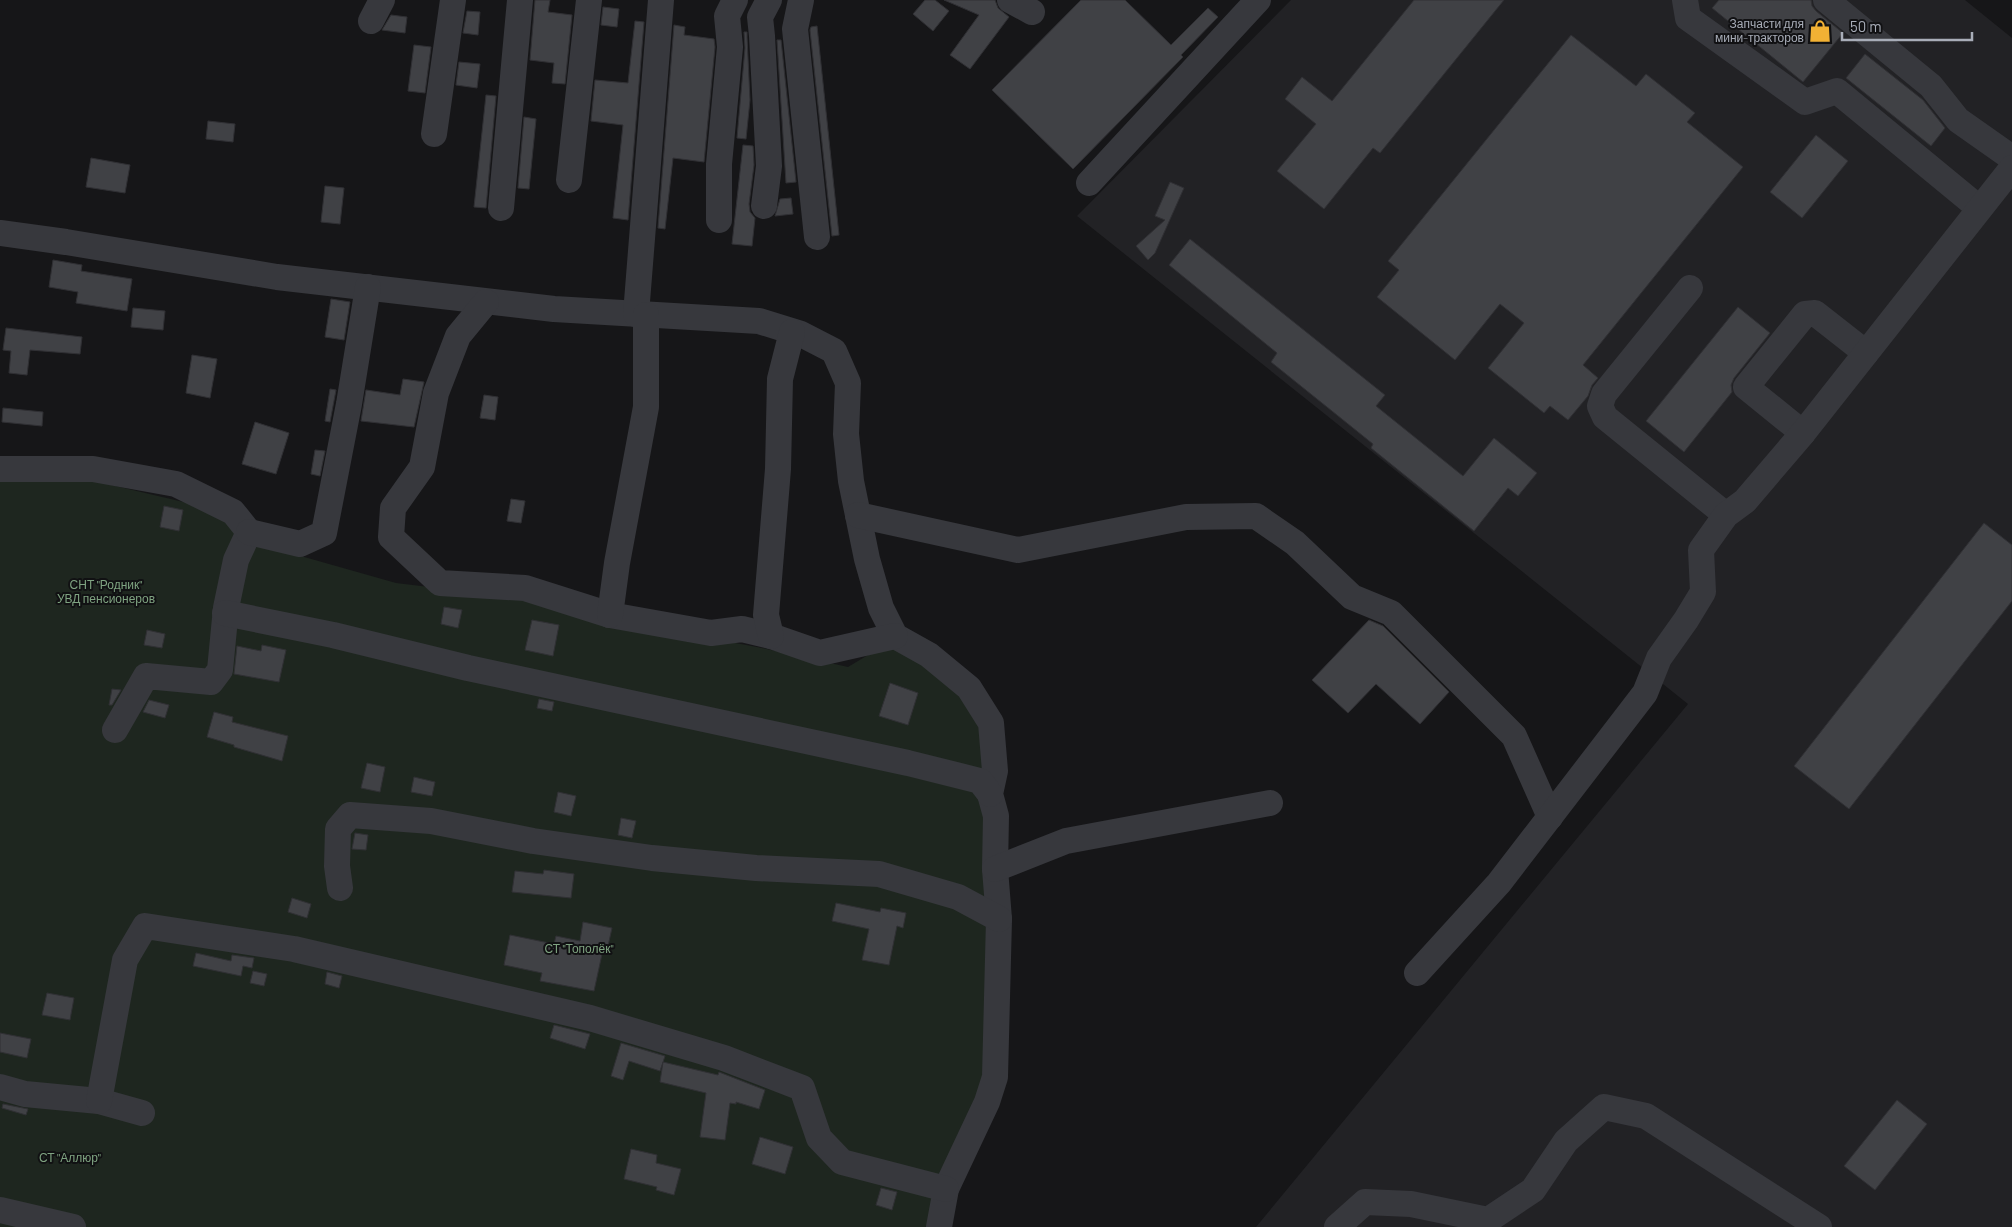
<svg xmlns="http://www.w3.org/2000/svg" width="2012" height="1227" viewBox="0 0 2012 1227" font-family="Barlow,sans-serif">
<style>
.built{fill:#222225}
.green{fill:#1e261f}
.building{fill:#404145;stroke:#303034}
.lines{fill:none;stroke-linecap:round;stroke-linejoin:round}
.minor{stroke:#37383d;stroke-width:26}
.labels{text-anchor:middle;stroke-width:4;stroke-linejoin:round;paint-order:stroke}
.poi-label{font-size:12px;fill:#a8adb8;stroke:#111113;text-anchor:end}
.park-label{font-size:12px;fill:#7fa381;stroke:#111113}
</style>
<rect width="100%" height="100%" fill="#161618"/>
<polygon class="built" points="1291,0 1965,0 2012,38 2012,1227 1256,1227 1688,704 1077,216"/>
<polygon class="green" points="0,477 86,479 196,505 234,526 248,541 396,583 528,599 616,621 757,647 848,667 878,649 901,649 954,685 981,723 992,1057 932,1227 0,1227"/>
<g class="building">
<polygon points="535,0 550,0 548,12 572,15 565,84 552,83 554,63 530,60"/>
<polygon points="925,0 935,0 949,11 933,31 913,14"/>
<polygon points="944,0 995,0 998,8 1009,17 970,69 950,55 979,15"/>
<polygon points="1081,0 1125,0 1171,45 1208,8 1218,17 1181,55 1183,57 1073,169 992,90"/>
<polygon points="1414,0 1504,0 1380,153 1373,148 1324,209 1277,171 1316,124 1285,99 1302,77 1332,101"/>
<polygon points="1719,0 1811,0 1812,6 1816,11 1843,33 1803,82 1712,8"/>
<polygon points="603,7 619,9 617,27 601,25"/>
<polygon points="467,11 480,12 478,35 463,33"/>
<polygon points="391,15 407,17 405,33 382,30"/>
<polygon points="635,21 644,22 628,220 613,218 623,125 591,121 595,80 628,83"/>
<polygon points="674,25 685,27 684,35 714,39 715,47 704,162 673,158 665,229 658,228"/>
<polygon points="817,26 839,235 832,236 810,30 811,27"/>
<polygon points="744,32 747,32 747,37 750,100 746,139 737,138 745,48"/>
<polygon points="1571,35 1636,86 1646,74 1695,113 1687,122 1743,167 1583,365 1598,378 1592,385 1588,396 1568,420 1550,406 1544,413 1488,368 1524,323 1500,304 1455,360 1377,297 1399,270 1388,261"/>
<polygon points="777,40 781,40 796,182 786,183"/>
<polygon points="414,45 431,47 425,93 408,91"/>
<polygon points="1865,54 1923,100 1945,128 1931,146 1846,78"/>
<polygon points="459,62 480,64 477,88 456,85"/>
<polygon points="486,95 496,96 486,208 474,207"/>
<polygon points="524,117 536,119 529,189 518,188"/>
<polygon points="208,121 235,124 233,142 206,139"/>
<polygon points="1816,135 1848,161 1802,218 1770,192"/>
<polygon points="743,145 753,146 754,165 749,204 750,212 755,218 752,246 732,244"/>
<polygon points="91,158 130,165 125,193 86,187"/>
<polygon points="1170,182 1184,188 1155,253 1148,260 1136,246 1165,220 1155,216"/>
<polygon points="325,186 344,188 340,224 321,222"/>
<polygon points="791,198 793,214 775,216 780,199"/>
<polygon points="1190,239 1385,395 1376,406 1463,476 1494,438 1537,473 1518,496 1508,488 1474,531 1371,448 1373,444 1271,362 1277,353 1169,265"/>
<polygon points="53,260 82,265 81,271 132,279 127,311 76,303 78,292 49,287"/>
<polygon points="331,299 350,302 344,340 325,337"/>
<polygon points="1738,307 1770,333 1734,378 1731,385 1732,392 1684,452 1646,421"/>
<polygon points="133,308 165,311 163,330 131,327"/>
<polygon points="6,328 82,337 80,354 30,350 27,375 9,373 11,351 3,350"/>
<polygon points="192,355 217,359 210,398 186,393"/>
<polygon points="403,379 424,382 414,427 361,421 366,390 400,395"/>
<polygon points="330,389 336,390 330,422 325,421"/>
<polygon points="484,395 498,397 495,420 480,418"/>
<polygon points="3,408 43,412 42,426 2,422"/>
<polygon points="255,422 289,433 276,474 242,464"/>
<polygon points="315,450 325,451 320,476 311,474"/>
<polygon points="511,499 525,501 521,523 507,521"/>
<polygon points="164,506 183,510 179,531 160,527"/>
<polygon points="1984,523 2012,545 2012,601 1849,809 1794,766"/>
<polygon points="444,607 462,610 458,628 441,624"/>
<polygon points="532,620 559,625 553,656 525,650"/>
<polygon points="1369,620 1383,626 1449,692 1420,724 1376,684 1348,713 1312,680"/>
<polygon points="147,630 165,634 162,648 144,645"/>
<polygon points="262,645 286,650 279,682 234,674 237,646 261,651"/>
<polygon points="890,683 918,693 908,725 879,716"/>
<polygon points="112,689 121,690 112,705 109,705"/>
<polygon points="539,699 554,702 552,711 537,708"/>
<polygon points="149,700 169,705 165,718 143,712"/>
<polygon points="214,712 233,717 232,722 288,736 282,761 234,747 234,745 207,737"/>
<polygon points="367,763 385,767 380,792 361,788"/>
<polygon points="414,777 435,782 432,796 411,792"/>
<polygon points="558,792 576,796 571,816 554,812"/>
<polygon points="621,818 636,821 632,838 618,835"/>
<polygon points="355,833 368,835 366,850 352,849"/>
<polygon points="544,870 574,874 571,898 512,892 515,871 543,874"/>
<polygon points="292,898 311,904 307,918 288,912"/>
<polygon points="836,903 880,912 881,908 906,913 903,928 897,926 889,965 862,960 869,929 832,921"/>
<polygon points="583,922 612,928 608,946 604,945 594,991 540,981 542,973 504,965 510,935 554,944 556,936 580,941"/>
<polygon points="196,953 231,961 232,955 254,958 252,968 243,966 241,976 193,966"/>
<polygon points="253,971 267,974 264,986 250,983"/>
<polygon points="327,972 342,976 339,988 325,984"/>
<polygon points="47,993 74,998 70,1020 42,1015"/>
<polygon points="554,1025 590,1034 585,1049 550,1038"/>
<polygon points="0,1033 31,1039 27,1058 0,1052"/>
<polygon points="621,1043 665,1056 663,1062 718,1075 719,1072 765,1090 759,1109 736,1102 736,1104 730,1103 725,1140 700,1137 706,1093 660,1082 663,1062 660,1071 629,1061 623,1080 611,1076"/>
<polygon points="1897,1100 1927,1124 1875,1190 1844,1166"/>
<polygon points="3,1104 28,1109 26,1115 2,1108"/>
<polygon points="760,1137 793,1147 785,1174 752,1164"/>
<polygon points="631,1149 657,1155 656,1163 681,1169 674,1195 656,1190 657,1187 624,1179"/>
<polygon points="881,1188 897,1192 892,1210 876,1205"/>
</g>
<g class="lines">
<g class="minor">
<polyline points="801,0 795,29 817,237"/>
<polyline points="1010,0 1032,12"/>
<polyline points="1685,0 1688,18 1805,102 1837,91 1979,208"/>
<polyline points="1826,0 1931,86 1958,120 2012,158"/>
<polyline points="371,21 382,0"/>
<polyline points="434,134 453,0"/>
<polyline points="569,180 589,0"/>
<polyline points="1089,183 1258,0"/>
<polyline points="764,206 769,166 762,36 760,17 769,0"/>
<polyline points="501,208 520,0"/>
<polyline points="719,220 719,164 730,47 727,16 735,0"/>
<polyline points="0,233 66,242 277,277 554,309 759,321 801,334 834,351 848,383 846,434 851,481 867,559 881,608 895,636 929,655 969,688 991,723 995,771 990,794 996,816 995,869 999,919 995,1077 987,1102 946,1189 939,1227"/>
<polyline points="1690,288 1604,394 1600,406 1605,417 1726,515"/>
<polyline points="486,302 458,336 436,393 422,467 393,508 391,537 440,583 525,588 610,615 711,633 742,629 771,636 820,653 895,636"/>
<polyline points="636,314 661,0"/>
<polyline points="1803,433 1746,387 1805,314 1815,313 1866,353"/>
<polyline points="0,469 93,469 176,484 233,512 249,532 236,560 226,608 220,670 211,682 146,676 115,730"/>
<polyline points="858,515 1018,550 1186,517 1256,516 1295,543 1352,597 1391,613 1514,736 1550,817"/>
<polyline points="249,532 300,544 324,533 349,404 368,287"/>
<polyline points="225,613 333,635 468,668 908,763 980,781 990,794"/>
<polyline points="610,615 617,563 646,407 646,315"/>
<polyline points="771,636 766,615 778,469 780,379 792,332"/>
<polyline points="995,869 1066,841 1270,803"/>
<polyline points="340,888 337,866 338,829 350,815 431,821 533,841 652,858 756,868 879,874 958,897 999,919"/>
<polyline points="1417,973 1499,883 1645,693 1659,658 1686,620 1703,592 1701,550 1726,515 1745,501 1803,433 2012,168"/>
<polyline points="0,1087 25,1094 99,1101 142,1113"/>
<polyline points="99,1101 125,960 145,926 294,949 590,1018 724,1058 802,1088 819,1138 842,1162 946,1189"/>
<polyline points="0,1210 73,1227"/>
<polyline points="1337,1227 1365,1202 1411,1204 1488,1220 1533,1190 1566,1141 1604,1107 1646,1116 1819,1227"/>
</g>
</g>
<defs>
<symbol id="shop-bare" viewBox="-9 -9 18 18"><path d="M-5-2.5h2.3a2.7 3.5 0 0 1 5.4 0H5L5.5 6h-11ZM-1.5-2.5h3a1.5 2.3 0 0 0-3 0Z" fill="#f2b134" stroke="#111113" stroke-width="2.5" paint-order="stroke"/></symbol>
</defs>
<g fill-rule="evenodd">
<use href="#shop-bare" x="1804" y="15" width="32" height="32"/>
</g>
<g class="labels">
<g class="poi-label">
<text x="1804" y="28">Запчасти для<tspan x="1804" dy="14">мини-тракторов</tspan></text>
</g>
<g class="park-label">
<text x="106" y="589">СНТ "Родник"<tspan x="106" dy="14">УВД пенсионеров</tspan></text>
<text x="579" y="953">СТ "Тополёк"</text>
<text x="70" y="1162">СТ "Аллюр"</text>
</g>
</g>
<path d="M1842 32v8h130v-8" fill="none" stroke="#a8adb8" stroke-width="2.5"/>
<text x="1850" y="32" font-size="15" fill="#a8adb8" stroke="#111113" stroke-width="4" paint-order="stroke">50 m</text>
</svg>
